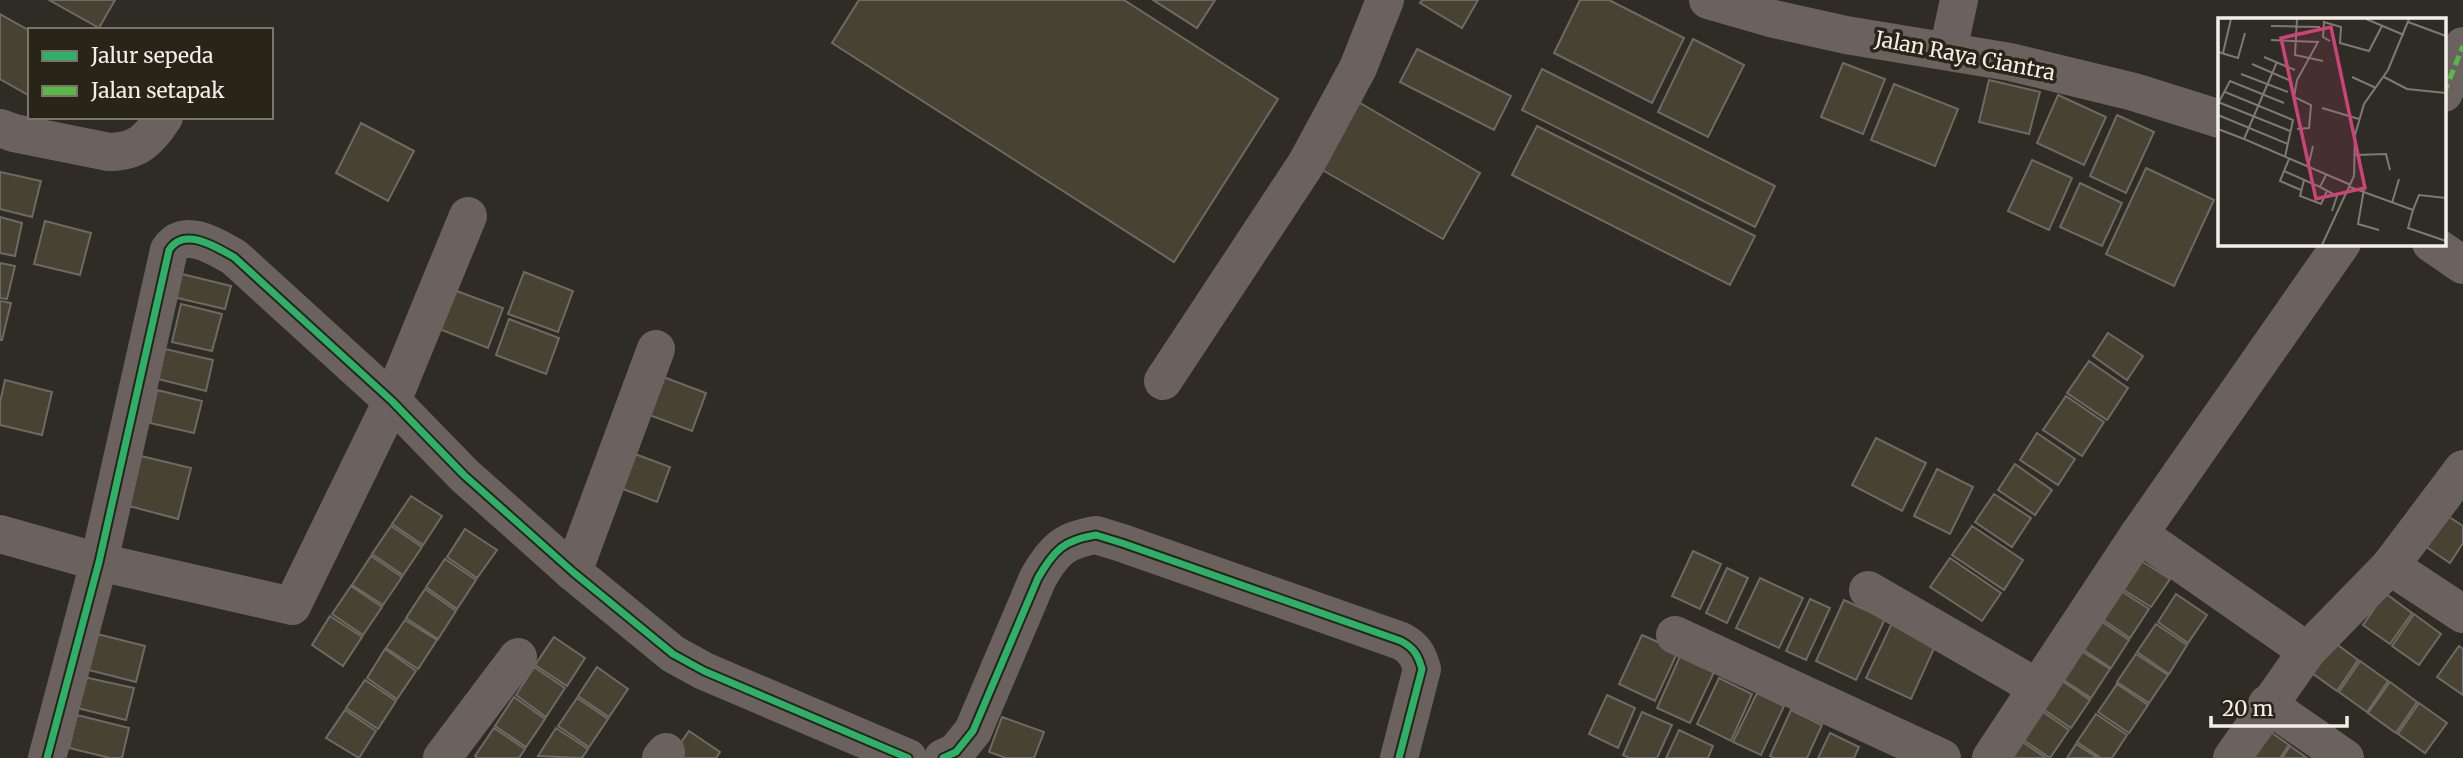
<svg xmlns="http://www.w3.org/2000/svg" width="2463" height="758" viewBox="0 0 2463 758" font-family="Merriweather,serif">
<style>
.building{fill:#484232;stroke:#6c6a64;stroke-width:2}
.lines{fill:none;stroke-linecap:round;stroke-linejoin:round}
.minor{stroke:#6b625f;stroke-width:38}
.quiet{stroke:#58b947;stroke-width:5;stroke-dasharray:10 5;stroke-linecap:butt}
.cycleway-casing{stroke:#292418;stroke-width:11}
.cycleway{stroke:#2db169;stroke-width:7}
.labels{text-anchor:middle;stroke-width:7;stroke-linejoin:round;paint-order:stroke}
.street-label{font-size:21px;fill:#f3efe7;stroke:#292418}
.inset-road{fill:none;stroke:#7d7a73;stroke-width:2}
.view{fill:#cc4377;fill-opacity:0.15;stroke:#cc4377;stroke-width:3.5}
.inset-edge{fill:none;stroke:#f3efe7;stroke-width:3.5}
</style>
<rect width="100%" height="100%" fill="#2f2c25"/>
<g class="building">
<polygon points="49,0 115,0 99,28"/>
<polygon points="859,0 1124,0 1278,99 1174,262 832,43"/>
<polygon points="1153,0 1215,0 1197,28"/>
<polygon points="1422,0 1478,0 1462,28 1420,3"/>
<polygon points="1580,0 1609,0 1684,38 1652,103 1554,53"/>
<polygon points="0,14 30,31 30,96 0,79"/>
<polygon points="1693,39 1744,65 1708,137 1658,112"/>
<polygon points="1417,49 1511,96 1494,130 1400,82"/>
<polygon points="1843,63 1885,79 1863,134 1821,117"/>
<polygon points="1542,69 1775,186 1755,227 1522,110"/>
<polygon points="1989,80 2040,92 2029,134 1979,122"/>
<polygon points="1894,84 1958,109 1935,166 1871,140"/>
<polygon points="2058,95 2106,117 2084,165 2037,143"/>
<polygon points="1355,100 1480,173 1443,239 1317,167"/>
<polygon points="2117,115 2154,132 2126,193 2090,176"/>
<polygon points="361,123 414,151 388,201 336,173"/>
<polygon points="1537,126 1755,236 1730,285 1512,175"/>
<polygon points="2032,160 2072,178 2049,230 2008,211"/>
<polygon points="2146,168 2214,200 2174,286 2106,254"/>
<polygon points="0,172 41,181 32,217 0,209"/>
<polygon points="2080,183 2122,203 2102,246 2060,227"/>
<polygon points="0,217 22,223 15,256 0,253"/>
<polygon points="45,221 91,233 80,275 34,264"/>
<polygon points="0,263 15,266 7,299 0,298"/>
<polygon points="524,272 573,291 558,332 508,314"/>
<polygon points="178,273 231,286 225,309 173,297"/>
<polygon points="454,290 503,308 488,348 439,329"/>
<polygon points="0,301 11,303 2,340 0,340"/>
<polygon points="181,304 222,314 212,351 172,342"/>
<polygon points="509,319 559,338 546,374 496,355"/>
<polygon points="2108,333 2143,356 2127,380 2093,356"/>
<polygon points="165,349 213,360 206,391 158,379"/>
<polygon points="2089,361 2128,388 2107,420 2067,393"/>
<polygon points="658,375 706,393 692,431 644,413"/>
<polygon points="5,380 52,392 42,435 0,425 0,402"/>
<polygon points="157,390 202,401 194,433 150,423"/>
<polygon points="2066,396 2104,422 2082,456 2043,430"/>
<polygon points="2037,433 2075,459 2058,485 2020,460"/>
<polygon points="1876,438 1926,463 1902,511 1852,485"/>
<polygon points="627,451 670,467 657,502 615,486"/>
<polygon points="141,456 191,468 178,519 129,506"/>
<polygon points="2015,464 2052,490 2035,515 1998,490"/>
<polygon points="1937,469 1973,487 1950,534 1914,516"/>
<polygon points="1994,494 2031,518 2012,547 1975,522"/>
<polygon points="411,496 442,516 423,545 392,524"/>
<polygon points="2443,513 2463,526 2463,543 2450,563 2422,544"/>
<polygon points="391,526 422,547 403,575 372,554"/>
<polygon points="1972,526 2023,560 2004,590 1952,555"/>
<polygon points="465,529 497,550 477,578 447,557"/>
<polygon points="1693,551 1721,564 1700,609 1672,596"/>
<polygon points="371,556 402,577 383,605 352,585"/>
<polygon points="1950,558 2001,593 1982,621 1930,587"/>
<polygon points="445,559 476,580 457,609 426,587"/>
<polygon points="2138,559 2170,579 2151,607 2119,587"/>
<polygon points="1727,568 1748,578 1727,623 1706,613"/>
<polygon points="1760,578 1803,598 1779,648 1736,628"/>
<polygon points="351,586 382,607 363,635 332,614"/>
<polygon points="425,589 456,611 438,639 406,618"/>
<polygon points="2118,589 2149,609 2130,638 2099,617"/>
<polygon points="2385,593 2412,613 2390,644 2363,625"/>
<polygon points="2176,594 2207,615 2188,643 2158,622"/>
<polygon points="1810,599 1830,608 1806,660 1786,651"/>
<polygon points="1844,600 1885,619 1856,680 1816,661"/>
<polygon points="2414,614 2441,634 2419,665 2392,646"/>
<polygon points="330,616 362,637 343,666 312,645"/>
<polygon points="2098,619 2129,640 2111,668 2079,647"/>
<polygon points="405,620 437,640 418,669 386,648"/>
<polygon points="1892,623 1936,644 1911,699 1866,678"/>
<polygon points="2156,624 2187,645 2169,674 2137,652"/>
<polygon points="93,633 145,646 136,682 85,669"/>
<polygon points="1642,635 1678,651 1655,701 1619,684"/>
<polygon points="554,637 585,658 567,686 535,665"/>
<polygon points="2331,640 2358,660 2337,691 2309,671"/>
<polygon points="2459,646 2463,649 2463,695 2437,677"/>
<polygon points="385,649 416,671 397,699 367,678"/>
<polygon points="2078,649 2110,669 2091,698 2059,677"/>
<polygon points="1681,654 1715,670 1690,723 1657,708"/>
<polygon points="2136,654 2168,675 2149,703 2117,682"/>
<polygon points="2360,661 2388,681 2367,712 2339,692"/>
<polygon points="534,667 565,688 546,717 516,695"/>
<polygon points="597,667 628,689 609,717 578,696"/>
<polygon points="84,677 134,688 126,720 77,708"/>
<polygon points="1719,678 1752,694 1731,741 1697,724"/>
<polygon points="2058,678 2090,700 2071,728 2040,707"/>
<polygon points="365,680 396,701 378,729 346,708"/>
<polygon points="2390,682 2417,702 2396,733 2368,713"/>
<polygon points="2117,684 2148,705 2129,733 2098,712"/>
<polygon points="1757,693 1784,706 1761,755 1733,742"/>
<polygon points="1607,695 1635,708 1618,748 1589,734"/>
<polygon points="514,697 545,719 526,747 495,726"/>
<polygon points="577,698 608,719 589,747 558,726"/>
<polygon points="2419,703 2447,723 2425,753 2398,734"/>
<polygon points="2039,709 2069,730 2050,758 2019,737"/>
<polygon points="345,710 376,731 359,758 326,738"/>
<polygon points="1791,710 1822,725 1807,758 1774,758 1770,756"/>
<polygon points="1642,712 1672,725 1657,758 1629,758 1623,755"/>
<polygon points="2096,714 2127,735 2112,758 2101,758 2077,742"/>
<polygon points="77,715 129,728 122,758 110,758 69,748"/>
<polygon points="1002,717 1044,732 1034,758 1006,758 989,752"/>
<polygon points="2261,725 2289,745 2280,758 2241,758"/>
<polygon points="494,728 525,749 519,758 478,758 475,756"/>
<polygon points="556,728 588,749 582,758 538,756"/>
<polygon points="1679,730 1713,746 1708,758 1666,758"/>
<polygon points="689,731 720,752 716,758 670,758"/>
<polygon points="1830,733 1859,747 1854,758 1818,758"/>
<polygon points="2018,739 2046,758 2005,758"/>
<polygon points="2076,744 2098,758 2067,758"/>
<polygon points="2290,746 2307,758 2282,758"/>
</g>
<g class="lines">
<g class="minor">
<polyline points="1708,0 1774,19 1846,35 2010,62 2134,92 2220,119"/>
<polyline points="1948,51 1959,0"/>
<polyline points="2444,93 2463,46"/>
<path d="M0,128L14,133L109,152C137,152 149,140 164,117"/>
<polyline points="2431,243 2463,265"/>
<polyline points="1163,381 1306,164 1358,68 1385,0"/>
<polyline points="0,534 99,562 292,606 392,401 468,216"/>
<polyline points="2139,534 2307,651 2232,758"/>
<polyline points="2390,566 2463,614"/>
<polyline points="573,572 656,349"/>
<polyline points="1868,590 2038,688"/>
<polyline points="1675,635 1942,758"/>
<polyline points="2307,651 2390,566 2463,469"/>
<polyline points="2267,704 2345,758"/>
<path d="M47,758L99,562L169,250C184,226 216,247 234,257L392,401L464,475L573,572L673,654L704,671L908,758"/>
<polyline points="442,758 518,657"/>
<polyline points="661,758 666,752"/>
<path d="M943,758L956,752L973,731L1038,578C1054,550 1064,540 1096,535L1122,543L1401,641C1414,648 1418,655 1422,669L1399,758"/>
<polyline points="1991,758 2139,534 2342,243"/>
</g>
<polyline class="quiet" points="2444,93 2463,46"/>
<defs>
<g id="cycleway">
<path d="M47,758L99,562L169,250C184,226 216,247 234,257L392,401L464,475L573,572L673,654L704,671L908,758"/>
<path d="M943,758L956,752L973,731L1038,578C1054,550 1064,540 1096,535L1122,543L1401,641C1414,648 1418,655 1422,669L1399,758"/>
</g>
</defs>
<use href="#cycleway" class="cycleway-casing"/>
<use href="#cycleway" class="cycleway"/>
</g>
<g class="labels">
<g class="street-label">
<text transform="translate(1965 56) rotate(11)" y="7">Jalan Raya Ciantra</text>
</g>
</g>
<g transform="translate(2218 18)">
<rect width="228" height="228" fill="#2f2c25"/>
<path class="inset-road" d="M79,1L77,37L105,43M148,1L186,17M190,4L228,18M53,8L102,9M53,22L100,24L79,62L76,79L93,87L91,110L79,111M112,23L105,19L106,4L123,9L122,25L151,33L164,8M0,34L20,40L27,15M5,35L13,1M46,39L77,52M59,44L26,121L133,167M34,46L73,63M23,56L70,74M134,59L158,70M166,59L189,71L228,75M7,74L75,102L67,139M0,84L72,113M0,86L12,63L66,85M104,90L141,101M0,97L70,126M0,111L26,121M137,137L168,136L172,152M71,141L62,163L83,172M90,149L95,128M66,153L102,169L108,157M86,162L82,178L103,186L109,173M102,169L119,178L114,193M132,169L195,192L201,177L228,180M146,171L140,206L161,212M174,185L181,161M195,192L190,210L228,223M104,227L136,158L137,117L146,86L170,52L191,1"/>
<path class="view" d="M113,9L147,170L98,181L63,20Z"/>
<rect width="228" height="228" class="inset-edge"/>
</g>
<rect x="28" y="28" width="245" height="91" fill="#292418" stroke="#7a756b" stroke-width="2"/>
<rect x="42" y="51" width="35" height="10" fill="#2db169" stroke="#7a756b" stroke-width="2"/>
<text x="91" y="63" font-size="21" fill="#f3efe7">Jalur sepeda</text>
<rect x="42" y="86" width="35" height="10" fill="#58b947" stroke="#7a756b" stroke-width="2"/>
<text x="91" y="98" font-size="21" fill="#f3efe7">Jalan setapak</text>
<path d="M2211 716v10h136v-10" fill="none" stroke="#f3efe7" stroke-width="3.5"/>
<text x="2222" y="716" font-size="21" fill="#f3efe7" stroke="#292418" stroke-width="5" paint-order="stroke">20 m</text>
</svg>
